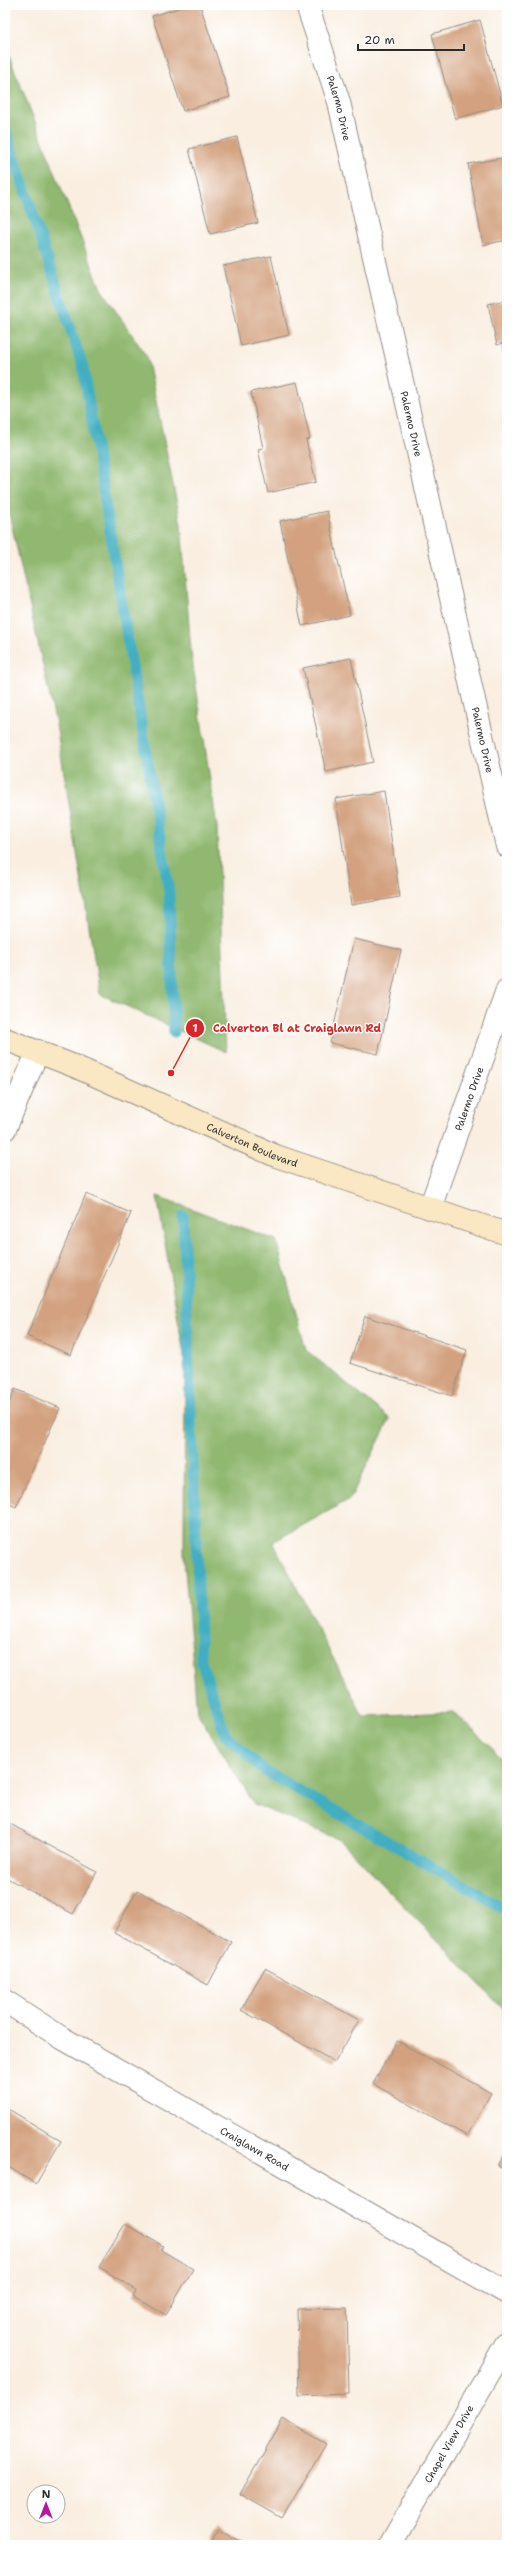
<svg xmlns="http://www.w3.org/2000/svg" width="512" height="2550" viewBox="0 0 512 2550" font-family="'Shantell Sans',sans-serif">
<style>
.forest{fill:#90b86f;stroke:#5e724d}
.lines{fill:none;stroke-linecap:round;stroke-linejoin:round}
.stream{stroke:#43aec1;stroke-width:11}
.building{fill:#d3a17f}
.street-casing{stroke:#928c86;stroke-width:24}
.secondary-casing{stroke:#928c86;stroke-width:24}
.street{stroke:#fff;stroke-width:22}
.secondary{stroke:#fae7c3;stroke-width:22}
.labels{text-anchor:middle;stroke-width:3;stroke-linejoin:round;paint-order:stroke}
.street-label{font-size:10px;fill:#2b2b2b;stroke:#fff}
.leader{fill:none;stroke:#d62828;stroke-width:1.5}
.callout-dot{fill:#d62828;stroke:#fff;stroke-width:1.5}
.mark-label{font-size:12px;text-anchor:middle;font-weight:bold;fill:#fff}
.callout-label{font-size:11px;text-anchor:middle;font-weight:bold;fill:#d62828;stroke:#fff;stroke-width:3;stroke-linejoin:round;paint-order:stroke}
</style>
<rect width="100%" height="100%" fill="#fff"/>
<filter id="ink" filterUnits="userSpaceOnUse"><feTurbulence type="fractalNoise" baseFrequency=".025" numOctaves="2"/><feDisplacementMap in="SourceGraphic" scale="8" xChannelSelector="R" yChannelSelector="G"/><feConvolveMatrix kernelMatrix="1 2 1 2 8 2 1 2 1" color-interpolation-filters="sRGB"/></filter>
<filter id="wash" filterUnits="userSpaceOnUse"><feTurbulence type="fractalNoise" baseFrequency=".012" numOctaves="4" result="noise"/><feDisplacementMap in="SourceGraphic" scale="16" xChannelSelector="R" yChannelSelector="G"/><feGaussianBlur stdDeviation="0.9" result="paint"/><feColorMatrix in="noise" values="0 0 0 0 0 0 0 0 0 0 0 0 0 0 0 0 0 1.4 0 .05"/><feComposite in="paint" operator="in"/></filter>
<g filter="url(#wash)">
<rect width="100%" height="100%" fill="#f9eee0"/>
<g class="forest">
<polygon points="5,56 9,56 101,289 147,357 181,524 191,652 217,827 226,1052 100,994 56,724 5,495"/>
<polygon points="157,1196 276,1240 306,1350 390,1419 350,1499 273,1542 363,1716 454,1712 507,1763 507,2013 340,1840 254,1804 197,1712 184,1558 185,1361"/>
</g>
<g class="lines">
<g class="stream">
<polyline points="5,129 83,367 169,892 174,1032"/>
<polyline points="183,1216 201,1660 225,1734 265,1771 507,1910"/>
</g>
</g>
<g id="blocks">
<g class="building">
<polygon points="188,5 200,5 230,97 183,111 152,16"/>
<polygon points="480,20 503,105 455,119 432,34"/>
<polygon points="237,137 258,223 210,234 189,149"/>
<polygon points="507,157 507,240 483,245 468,164"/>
<polygon points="271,256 289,335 241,346 223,266"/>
<polygon points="507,300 507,358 506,358 503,343 497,345 488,304"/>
<polygon points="297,382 310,439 306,440 316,482 268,493 258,449 263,448 251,392"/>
<polygon points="327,511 350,615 302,626 280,521"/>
<polygon points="351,658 373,762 326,772 303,668"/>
<polygon points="384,791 400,897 351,905 336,799"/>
<polygon points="354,939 401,950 378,1054 330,1043"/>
<polygon points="86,1194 131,1213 71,1355 27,1336"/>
<polygon points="365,1316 467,1350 452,1396 350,1363"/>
<polygon points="15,1389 60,1408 16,1507 5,1502 5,1412"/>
<polygon points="5,1821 97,1872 73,1914 5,1877"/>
<polygon points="137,1890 231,1942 208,1985 114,1933"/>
<polygon points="265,1968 359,2020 335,2062 241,2010"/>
<polygon points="397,2041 491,2093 467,2136 373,2084"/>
<polygon points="5,2107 61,2141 36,2184 5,2165"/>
<polygon points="507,2150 507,2171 498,2166"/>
<polygon points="125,2224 163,2246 161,2250 193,2269 166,2315 133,2296 136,2290 99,2267"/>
<polygon points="347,2308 349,2394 299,2396 297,2309"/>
<polygon points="283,2419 326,2444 282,2518 240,2494"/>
<polygon points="218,2529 246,2545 209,2545"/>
</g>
</g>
</g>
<g filter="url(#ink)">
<use href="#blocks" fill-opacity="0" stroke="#928c86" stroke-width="1"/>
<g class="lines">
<defs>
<g id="street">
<path id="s1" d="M307,5L339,102L507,846"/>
<polyline points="5,1129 38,1051"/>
<path id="s2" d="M430,1208L507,990"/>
<path id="s3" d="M5,2001L62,2038L507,2293"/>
<path id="s4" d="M390,2545L507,2342"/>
</g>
<g id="secondary">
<path id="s5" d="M5,1039L74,1066L276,1156L507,1234"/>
</g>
</defs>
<use href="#street" class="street-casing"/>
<use href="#secondary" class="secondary-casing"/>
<use href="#street" class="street"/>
<use href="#secondary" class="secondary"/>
</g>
</g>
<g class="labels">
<g class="street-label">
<text dy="4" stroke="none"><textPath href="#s1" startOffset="108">Palermo Drive</textPath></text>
<text dy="4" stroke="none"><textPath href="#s1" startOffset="432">Palermo Drive</textPath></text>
<text dy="4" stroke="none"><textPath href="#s1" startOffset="756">Palermo Drive</textPath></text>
<text dy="4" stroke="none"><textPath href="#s2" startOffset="116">Palermo Drive</textPath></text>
<text dy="4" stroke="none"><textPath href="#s5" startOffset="269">Calverton Boulevard</textPath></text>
<text dy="4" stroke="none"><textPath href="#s3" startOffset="290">Craiglawn Road</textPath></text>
<text dy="4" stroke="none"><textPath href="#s4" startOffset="117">Chapel View Drive</textPath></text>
</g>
</g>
<path class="leader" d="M171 1073L195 1028"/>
<g class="callout-dot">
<circle cx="171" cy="1073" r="4"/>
<circle cx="195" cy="1028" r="10"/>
</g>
<g class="mark-label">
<text x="195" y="1032">1</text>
</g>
<g class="callout-label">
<text x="297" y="1032">Calverton Bl at Craiglawn Rd</text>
</g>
<rect width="512" height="2550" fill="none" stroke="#fff" stroke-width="20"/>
<g transform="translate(46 2504)"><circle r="19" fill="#ffffff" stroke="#aaaaaa"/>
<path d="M0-3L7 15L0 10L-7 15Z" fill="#b5179e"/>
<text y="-6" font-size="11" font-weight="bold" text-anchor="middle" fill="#2b2b2b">N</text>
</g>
<path d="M358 44v6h106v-6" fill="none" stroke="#2b2b2b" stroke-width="2"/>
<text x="364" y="44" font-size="12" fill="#2b2b2b" stroke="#ffffff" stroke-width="3" paint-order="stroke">20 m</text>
</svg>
